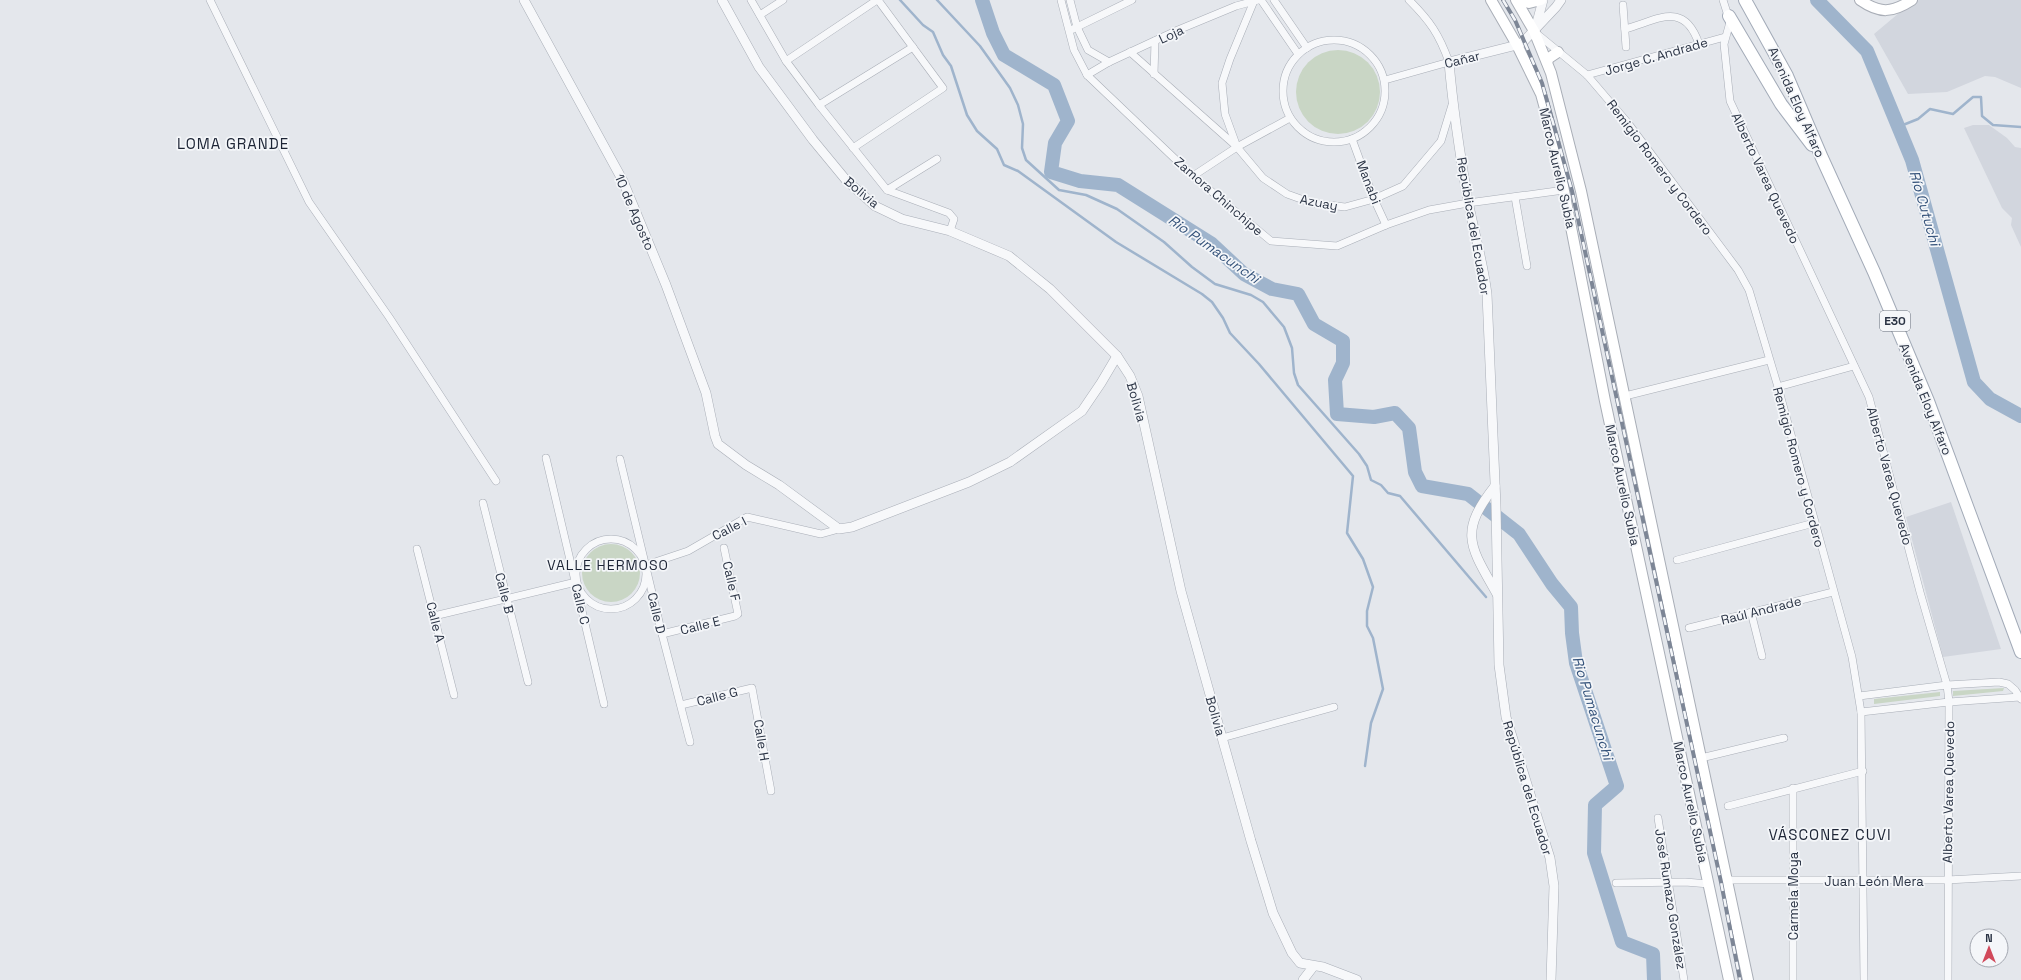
<svg xmlns="http://www.w3.org/2000/svg" width="2021" height="980" viewBox="0 0 2021 980" font-family="'Space Grotesk',sans-serif">
<style>
.built{fill:#d2d6de}
.green{fill:#c9d6c5}
.lines{fill:none;stroke-linecap:round;stroke-linejoin:round}
.stream{stroke:#9fb4cc;stroke-width:2.5}
.river{stroke:#9fb4cc;stroke-width:14}
.minor-casing{stroke:#a9aeb7;stroke-width:8}
.tertiary-casing{stroke:#a9aeb7;stroke-width:10}
.secondary-casing{stroke:#a9aeb7;stroke-width:12}
.primary-casing{stroke:#a3abb8;stroke-width:14}
.minor{stroke:#f7f8fa;stroke-width:7}
.tertiary{stroke:#f7f8fa;stroke-width:9}
.secondary{stroke:#fff;stroke-width:10}
.primary{stroke:#fff;stroke-width:12}
.rail-casing{stroke:#7d8696;stroke-width:4}
.rail{stroke:#f4f6f9;stroke-width:2.5;stroke-dasharray:8;stroke-linecap:butt}
.labels{text-anchor:middle;stroke-width:3.5;stroke-linejoin:round;paint-order:stroke}
.shield{fill:#f4f6f9;stroke:#676e7b;stroke-width:1}
.shield-label{font-size:12px;font-weight:bold;fill:#2b3445}
.street-label{font-size:13px;fill:#2b3445;stroke:#f4f6f9}
.water-label{font-size:14px;font-style:italic;fill:#34527a;stroke:#f4f6f9}
.neighbourhood-label{font-size:14px;letter-spacing:1px;fill:#1d2536;stroke:#f4f6f9}
.quarter-label{font-size:15px;letter-spacing:1px;fill:#1d2536;stroke:#f4f6f9}
</style>
<rect width="100%" height="100%" fill="#e4e7ec"/>
<g class="built">
<polygon points="1919,0 2021,0 2021,88 1995,77 1985,76 1947,92 1908,94 1874,34 1899,13"/>
<polygon points="1973,125 1989,125 2007,138 2015,147 2021,148 2021,247 2011,225 2012,218 2002,208 1964,128"/>
<polygon points="1951,502 2001,649 1943,657 1906,517"/>
</g>
<g class="green">
<circle cx="1338" cy="92" r="42"/>
<circle cx="611" cy="573" r="29"/>
<polygon points="2004,688 2003,691 1953,696 1953,691"/>
<polygon points="1940,692 1940,696 1874,704 1874,699"/>
</g>
<g class="lines">
<g class="stream">
<polyline points="900,0 923,25 933,32 943,55 951,66 967,115 977,131 997,149 1004,165 1018,171 1116,242 1202,294 1212,302 1223,318 1230,333 1259,364 1353,476 1347,533 1363,559 1373,587 1367,611 1367,626 1373,638 1383,689 1371,723 1365,766"/>
<polyline points="937,0 980,46 1010,88 1018,105 1023,124 1022,148 1026,160 1059,190 1086,195 1117,209 1164,242 1192,267 1215,284 1251,295 1263,302 1284,327 1292,348 1294,373 1298,385 1359,454 1367,466 1371,480 1381,485 1388,493 1400,496 1486,597"/>
<polyline points="1898,127 1918,119 1930,109 1953,114 1973,97 1981,97 1982,116 1993,125 2021,127"/>
</g>
<g class="river">
<polyline points="982,0 993,33 1004,55 1054,85 1068,121 1055,143 1051,172 1080,181 1118,185 1212,244 1244,274 1272,289 1298,294 1314,324 1343,341 1343,363 1335,380 1337,414 1374,417 1395,413 1409,428 1415,472 1422,486 1468,494 1519,534 1552,584 1571,607 1572,633 1576,663 1617,786 1595,805 1594,853 1622,942 1653,954 1654,980"/>
<polyline points="1817,0 1867,51 1912,160 1974,382 1990,399 2021,416"/>
</g>
<defs>
<g id="minor">
<polyline points="210,0 309,202 389,317 496,481"/>
<polyline points="751,0 786,61 819,105 887,190 949,213 954,219 950,231"/>
<polyline points="1061,0 1074,50 1087,75 1193,176 1271,241 1337,246 1386,225 1429,210 1468,203 1564,190"/>
<polyline points="1070,0 1077,27 1088,50 1109,62"/>
<polyline points="1261,0 1298,54"/>
<polyline points="1274,0 1307,48"/>
<polyline points="1723,0 1730,22 1724,44 1730,101 1869,397 1920,592 1947,685 1949,702 1948,980"/>
<polyline points="1254,1 1230,59 1222,83 1225,114 1237,147 1263,178 1287,194 1312,203 1345,207 1374,199 1403,186 1441,141 1452,105"/>
<polyline points="1623,5 1626,47"/>
<polyline points="760,15 783,0"/>
<polyline points="1073,29 1132,0"/>
<path d="M1625,29C1658,20 1684,0 1699,44"/>
<polyline points="1536,33 1587,75 1628,123 1738,270 1749,290 1778,387 1852,657 1861,712 1864,980"/>
<circle cx="1334" cy="91" r="51"/>
<polyline points="1130,52 1236,146"/>
<polyline points="786,61 877,0"/>
<polyline points="1154,74 1155,41"/>
<polyline points="1087,75 1109,62 1178,30 1236,6 1258,0"/>
<polyline points="1587,75 1725,37"/>
<path d="M1385,80L1449,62C1439,34 1430,21 1409,0"/>
<polyline points="819,105 913,47"/>
<polyline points="1352,139 1374,199 1386,225"/>
<polyline points="853,148 943,88 878,0"/>
<polyline points="1193,176 1237,147 1290,118"/>
<polyline points="887,190 937,159"/>
<polyline points="1515,197 1527,266"/>
<polyline points="1778,387 1854,366"/>
<polyline points="1625,396 1769,360"/>
<polyline points="546,458 604,704"/>
<polyline points="620,459 662,634 690,742"/>
<polyline points="483,503 528,682"/>
<circle cx="611" cy="574" r="35"/>
<polyline points="417,549 454,695"/>
<polyline points="1677,560 1814,523"/>
<polyline points="646,565 688,551 747,517 821,534 839,529"/>
<polyline points="1751,612 1762,656"/>
<polyline points="434,616 576,582"/>
<polyline points="1689,628 1833,592"/>
<polyline points="662,634 735,616 738,614 724,548"/>
<polyline points="1859,696 1947,685 1999,682 2008,684 2015,690 2021,699"/>
<polyline points="681,705 752,688 771,791"/>
<polyline points="1861,712 1949,702 2020,697"/>
<polyline points="1222,738 1334,707"/>
<polyline points="1701,758 1784,738"/>
<polyline points="1793,788 1793,980"/>
<polyline points="1728,806 1863,771"/>
<polyline points="1658,818 1684,980"/>
<polyline points="1727,880 1947,880 2021,876"/>
<polyline points="1616,883 1685,882 1709,884"/>
</g>
<g id="tertiary">
<polyline points="524,0 623,181 666,285 706,393 715,436 718,444 746,465 779,485 839,529 852,527 969,482 1010,462 1082,411 1101,383 1117,356"/>
<polyline points="722,0 759,67 813,140 846,180 875,206 902,219 950,231 1009,256 1050,289 1117,356 1130,376 1138,396 1181,591 1251,841 1273,913 1292,953 1300,963 1323,967 1357,980"/>
<polyline points="1535,30 1543,0"/>
<path d="M1495,486C1458,533 1470,546 1497,594"/>
<polyline points="1303,980 1313,967"/>
<path d="M1551,980L1554,886L1550,858L1506,717L1499,665L1496,506L1487,294C1483,262 1474,232 1468,201C1460,155 1453,109 1449,62L1517,45L1523,42L1556,7L1561,0"/>
</g>
<g id="secondary">
<polyline points="1491,0 1517,45 1541,94 1555,145 1605,401 1729,980"/>
<polyline points="1516,0 1534,31 1551,73 1581,191 1748,980"/>
<polyline points="1517,0 1529,3 1541,0"/>
<path d="M1860,0C1880,14 1892,13 1912,0"/>
<polyline points="1547,62 1549,58 1558,52"/>
</g>
<g id="primary">
<polyline points="1745,0 1787,76 1822,158 1874,272 1928,401 2021,652"/>
<polyline points="1729,16 1781,104 1812,145"/>
</g>
</defs>
<use href="#minor" class="minor-casing"/>
<use href="#tertiary" class="tertiary-casing"/>
<use href="#secondary" class="secondary-casing"/>
<use href="#primary" class="primary-casing"/>
<use href="#minor" class="minor"/>
<use href="#tertiary" class="tertiary"/>
<use href="#secondary" class="secondary"/>
<use href="#primary" class="primary"/>
<defs>
<polyline id="rail" points="1503,0 1515,20 1542,83 1572,191 1721,882 1740,980"/>
</defs>
<use href="#rail" class="rail-casing"/>
<use href="#rail" class="rail"/>
</g>
<g class="labels">
<rect class="shield" x="1880" y="311" width="30" height="20" rx="3"/>
<g class="shield-label">
<text x="1895" y="325">E30</text>
</g>
<g class="street-label">
<text transform="translate(1171 34) rotate(-25)" y="5">Loja</text>
<text transform="translate(1656 56) rotate(-16)" y="5">Jorge C. Andrade</text>
<text transform="translate(1462 59) rotate(-14)" y="5">Cañar</text>
<text transform="translate(1797 102) rotate(66)" y="5">Avenida Eloy Alfaro</text>
<text transform="translate(1660 167) rotate(53)" y="5">Remigio Romero y Cordero</text>
<text transform="translate(1558 168) rotate(77)" y="5">Marco Aurelio Subia</text>
<text transform="translate(1766 178) rotate(65)" y="5">Alberto Varea Quevedo</text>
<text transform="translate(1369 182) rotate(69)" y="5">Manabi</text>
<text transform="translate(862 192) rotate(40)" y="5">Bolivia</text>
<text transform="translate(1219 196) rotate(41)" y="5">Zamora Chinchipe</text>
<text transform="translate(1319 202) rotate(11)" y="5">Azuay</text>
<text transform="translate(635 212) rotate(67)" y="5">10 de Agosto</text>
<text transform="translate(1474 226) rotate(80)" y="5">República del Ecuador</text>
<text transform="translate(1926 399) rotate(68)" y="5">Avenida Eloy Alfaro</text>
<text transform="translate(1137 402) rotate(74)" y="5">Bolivia</text>
<text transform="translate(1799 467) rotate(75)" y="5">Remigio Romero y Cordero</text>
<text transform="translate(1890 476) rotate(75)" y="5">Alberto Varea Quevedo</text>
<text transform="translate(1623 485) rotate(78)" y="5">Marco Aurelio Subia</text>
<text transform="translate(729 528) rotate(-27)" y="5">Calle I</text>
<text transform="translate(732 581) rotate(77)" y="5">Calle F</text>
<text transform="translate(505 593) rotate(76)" y="5">Calle B</text>
<text transform="translate(581 604) rotate(77)" y="5">Calle C</text>
<text transform="translate(1761 610) rotate(-14)" y="5">Raúl Andrade</text>
<text transform="translate(657 613) rotate(77)" y="5">Calle D</text>
<text transform="translate(436 622) rotate(76)" y="5">Calle A</text>
<text transform="translate(700 625) rotate(-14)" y="5">Calle E</text>
<text transform="translate(717 696) rotate(-14)" y="5">Calle G</text>
<text transform="translate(1216 716) rotate(74)" y="5">Bolivia</text>
<text transform="translate(762 740) rotate(81)" y="5">Calle H</text>
<text transform="translate(1528 788) rotate(73)" y="5">República del Ecuador</text>
<text transform="translate(1948 792) rotate(-89)" y="5">Alberto Varea Quevedo</text>
<text transform="translate(1691 802) rotate(78)" y="5">Marco Aurelio Subia</text>
<text x="1874" y="886">Juan León Mera</text>
<text transform="translate(1793 896) rotate(-90)" y="5">Carmela Moya</text>
<text transform="translate(1671 899) rotate(81)" y="5">José Rumazo González</text>
</g>
<g class="water-label">
<text transform="translate(1925 208) rotate(74)" y="5">Río Cutuchi</text>
<text transform="translate(1214 249) rotate(35)" y="5">Rio Pumacunchi</text>
<text transform="translate(1593 708) rotate(73)" y="5">Rio Pumacunchi</text>
</g>
<g class="neighbourhood-label">
<text x="608" y="570">VALLE HERMOSO</text>
</g>
<g class="quarter-label">
<text x="233" y="149">LOMA GRANDE</text>
<text x="1830" y="840">VÁSCONEZ CUVI</text>
</g>
</g>
<g transform="translate(1989 948)"><circle r="19" fill="#f4f6f9" stroke="#a4a8b1"/>
<path d="M0-3L7 15L0 10L-7 15Z" fill="#d1495b"/>
<text y="-6" font-size="11" font-weight="bold" text-anchor="middle" fill="#2b3445">N</text>
</g>
</svg>
